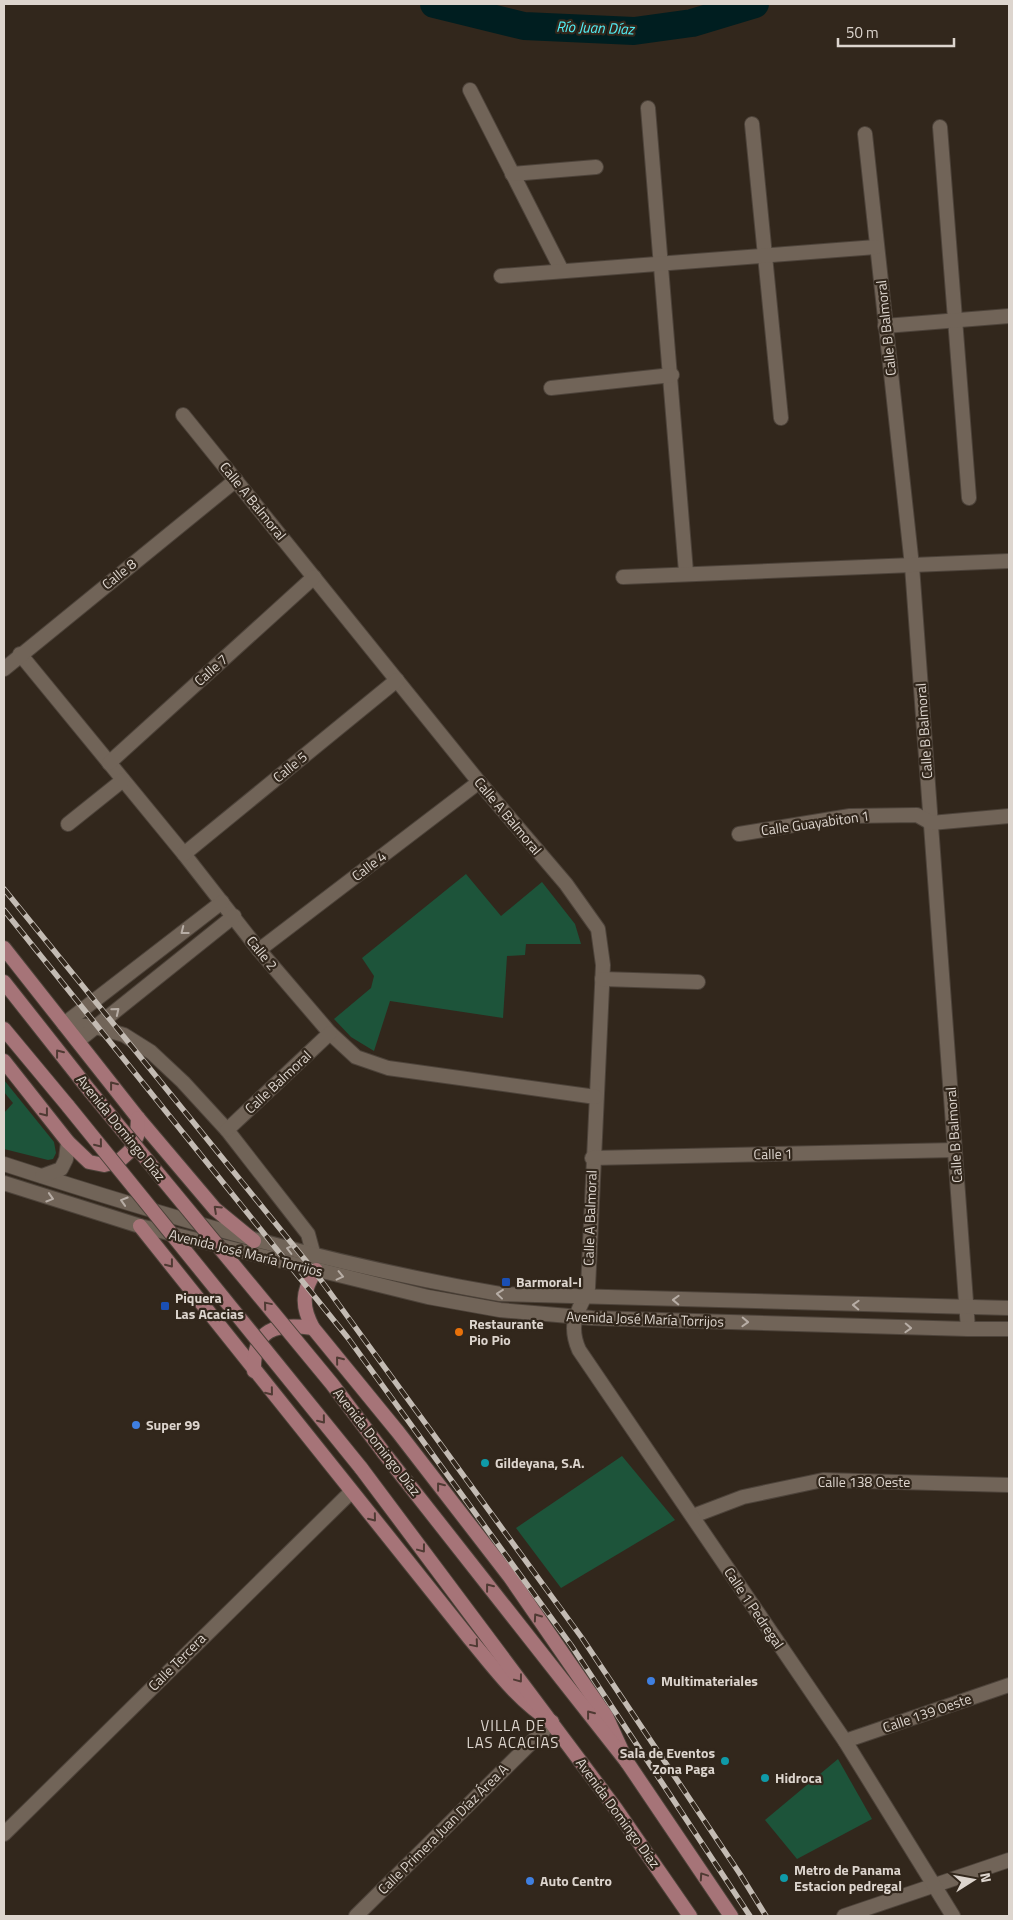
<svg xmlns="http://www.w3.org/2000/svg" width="1013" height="1920" viewBox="0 0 1013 1920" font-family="'Titillium Web',sans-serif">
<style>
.green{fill:#1d543a}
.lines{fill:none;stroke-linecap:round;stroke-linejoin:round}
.river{stroke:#001e20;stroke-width:28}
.minor-casing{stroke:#4d433a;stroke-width:16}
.tertiary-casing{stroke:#4d433a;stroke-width:16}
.secondary-casing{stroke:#4d433a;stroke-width:16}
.primary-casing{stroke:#4d433a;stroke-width:16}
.minor{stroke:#716458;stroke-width:14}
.tertiary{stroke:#716458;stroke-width:14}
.secondary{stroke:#716458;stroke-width:14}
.primary{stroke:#a67478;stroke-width:14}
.rail-casing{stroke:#c3bbb3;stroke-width:5.5}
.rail{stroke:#32271c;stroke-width:4;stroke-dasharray:11;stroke-linecap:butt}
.primary-bridge-casing{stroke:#4d433a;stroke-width:16;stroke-linecap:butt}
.primary-bridge{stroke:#a67478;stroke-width:14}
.oneway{stroke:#b7ada5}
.oneway2{stroke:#4f3a33}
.transit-dot{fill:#1a4fb4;stroke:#32271c;stroke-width:2}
.food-dot{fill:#e8710a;stroke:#32271c;stroke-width:2}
.shop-dot{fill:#3f7fe0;stroke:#32271c;stroke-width:2}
.culture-dot{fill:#0f9aa8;stroke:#32271c;stroke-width:2}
.labels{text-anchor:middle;stroke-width:4.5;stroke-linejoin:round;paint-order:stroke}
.street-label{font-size:14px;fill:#ddd5ce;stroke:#32271c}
.poi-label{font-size:14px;font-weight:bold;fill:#ddd5ce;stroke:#32271c;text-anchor:start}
.water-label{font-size:15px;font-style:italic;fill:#52eef5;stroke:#32271c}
.neighbourhood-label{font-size:15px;letter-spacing:1px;fill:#ddd5ce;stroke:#32271c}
</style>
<rect width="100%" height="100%" fill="#32271c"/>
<g class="green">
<polygon points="466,874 501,916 542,882 575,924 581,944 526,944 525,955 507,956 503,1018 390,1001 374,1051 351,1037 334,1019 371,988 374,976 362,958"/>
<polygon points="4,1080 54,1142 56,1153 53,1159 48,1160 4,1149 4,1113 13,1103 4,1092"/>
<polygon points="622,1456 675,1520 561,1588 516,1528"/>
<polygon points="838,1759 872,1819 797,1859 765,1820"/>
</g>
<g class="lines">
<polyline class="river" points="434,4 524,26 634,31 692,23 755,4"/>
<defs>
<g id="minor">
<polyline points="470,90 562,271"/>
<polyline points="648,108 686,572"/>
<polyline points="752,124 781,418"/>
<polyline points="940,127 969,498"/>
<polyline points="865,134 912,566 968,1329"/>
<polyline points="512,174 596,167"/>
<polyline points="501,276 876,247"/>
<polyline points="885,326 1009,316"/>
<polyline points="551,388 672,375"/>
<polyline points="183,415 479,782 566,884 598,929 603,965 588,1288 584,1298"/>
<polyline points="623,577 1009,561"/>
<polyline points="20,654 184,854 259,950 330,1033 356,1057 388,1068 596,1097"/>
<polyline points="4,669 236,480"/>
<polyline points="109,763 314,577"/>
<polyline points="68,824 123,780"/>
<polyline points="739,834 850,816 917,815 931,823 1009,816"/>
<polyline points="184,854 397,680"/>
<polyline points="259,950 479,782"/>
<polyline points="602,979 698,982"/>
<polyline points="64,1024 96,1027 124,1035 151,1052 183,1082 227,1130 308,1234 314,1256"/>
<polyline points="64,1024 222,902"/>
<polyline points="78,1041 234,916"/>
<polyline points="227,1130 330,1033"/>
<polyline points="592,1158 955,1150"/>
<polyline points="693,1516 743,1497 823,1480 1009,1485"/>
<polyline points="845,1741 1009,1685"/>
<polyline points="4,1834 351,1492"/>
<polyline points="356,1916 552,1722"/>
<polyline points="844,1916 1009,1860"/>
</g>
<path id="tertiary" d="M584,1298C574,1318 570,1329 579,1350L845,1741L953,1916"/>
<g id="secondary">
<path d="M4,1164C167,1217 331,1265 500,1294L1009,1308"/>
<polyline points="42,1176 61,1169 66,1159 68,1142"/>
<polyline points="4,1183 140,1226 428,1297 500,1310 592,1318 968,1329 1009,1329"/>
</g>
<g id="primary">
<polyline points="4,948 138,1118 215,1209 254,1241"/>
<polyline points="4,982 90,1091"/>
<polyline points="4,1029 68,1106"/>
<polyline points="4,1061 68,1142 89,1162 104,1165 119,1161 130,1151 137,1136 138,1118"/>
<path d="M140,1226L470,1639C495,1669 518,1701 552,1722"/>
<path d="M316,1270C302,1291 301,1306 313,1328L398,1432L510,1577L606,1716L627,1762"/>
<path d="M254,1371C253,1328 275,1323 313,1328"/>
<polyline points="384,1453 627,1762 731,1916"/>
<polyline points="361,1468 616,1809 690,1916"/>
</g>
</defs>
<use href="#minor" class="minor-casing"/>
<use href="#tertiary" class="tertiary-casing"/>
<use href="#secondary" class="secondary-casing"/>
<use href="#primary" class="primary-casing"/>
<use href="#minor" class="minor"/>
<use href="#tertiary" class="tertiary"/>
<use href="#secondary" class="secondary"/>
<use href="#primary" class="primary"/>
<defs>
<g id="rail">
<polyline points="4,889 315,1272 582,1638 740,1874 766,1916"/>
<polyline points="4,910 348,1338 571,1645 750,1916"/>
</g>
</defs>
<use href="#rail" class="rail-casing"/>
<use href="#rail" class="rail"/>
<defs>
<g id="primary-bridge">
<polyline points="90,1091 332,1384 384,1453"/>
<polyline points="68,1106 361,1468"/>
</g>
</defs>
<use href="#primary-bridge" class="primary-bridge-casing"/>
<use href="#primary-bridge" class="primary-bridge"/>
</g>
<defs><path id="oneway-chevron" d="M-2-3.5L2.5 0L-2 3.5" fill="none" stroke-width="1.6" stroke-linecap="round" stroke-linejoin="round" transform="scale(1.25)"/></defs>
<g class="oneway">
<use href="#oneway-chevron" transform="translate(184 931) rotate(142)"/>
<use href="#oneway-chevron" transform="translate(116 1011) rotate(-39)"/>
<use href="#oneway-chevron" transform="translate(50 1198) rotate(17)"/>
<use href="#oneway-chevron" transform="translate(124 1201) rotate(-163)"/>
<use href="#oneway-chevron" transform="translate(290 1249) rotate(-166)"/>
<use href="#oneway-chevron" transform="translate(340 1276) rotate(13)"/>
<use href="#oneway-chevron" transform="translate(500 1294) rotate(-174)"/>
<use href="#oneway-chevron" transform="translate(676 1300) rotate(-178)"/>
<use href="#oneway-chevron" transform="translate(856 1305) rotate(-178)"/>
<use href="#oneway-chevron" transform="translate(745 1322) rotate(2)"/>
<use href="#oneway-chevron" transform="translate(908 1328) rotate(2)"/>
</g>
<g class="oneway2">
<use href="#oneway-chevron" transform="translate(59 1053) rotate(-128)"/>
<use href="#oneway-chevron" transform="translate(113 1085) rotate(-128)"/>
<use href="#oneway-chevron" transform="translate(45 1113) rotate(52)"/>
<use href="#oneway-chevron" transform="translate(99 1144) rotate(51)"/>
<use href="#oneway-chevron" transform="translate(217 1209) rotate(-137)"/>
<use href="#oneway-chevron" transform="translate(170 1264) rotate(52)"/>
<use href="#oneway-chevron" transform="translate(267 1305) rotate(-130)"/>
<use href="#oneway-chevron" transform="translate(339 1360) rotate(-129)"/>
<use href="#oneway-chevron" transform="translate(270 1392) rotate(51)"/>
<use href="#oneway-chevron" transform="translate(322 1420) rotate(51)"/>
<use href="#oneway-chevron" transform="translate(440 1486) rotate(-128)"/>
<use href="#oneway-chevron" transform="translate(373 1518) rotate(51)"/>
<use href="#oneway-chevron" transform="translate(422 1549) rotate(53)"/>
<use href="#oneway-chevron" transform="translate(489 1587) rotate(-128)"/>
<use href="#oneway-chevron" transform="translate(537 1617) rotate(-125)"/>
<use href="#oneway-chevron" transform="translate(475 1644) rotate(50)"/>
<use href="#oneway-chevron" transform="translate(519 1679) rotate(53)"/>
<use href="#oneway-chevron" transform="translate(590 1714) rotate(-128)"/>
<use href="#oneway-chevron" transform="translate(703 1876) rotate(-124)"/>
</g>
<g class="transit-dot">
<rect x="501" y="1277" width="10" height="10" rx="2.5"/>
<rect x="160" y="1301" width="10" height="10" rx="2.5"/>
</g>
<circle class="food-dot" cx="459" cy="1332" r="5"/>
<g class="shop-dot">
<circle cx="136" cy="1425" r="5"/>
<circle cx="651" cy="1681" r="5"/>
<circle cx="530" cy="1881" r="5"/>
</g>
<g class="culture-dot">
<circle cx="485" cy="1463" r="5"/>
<circle cx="725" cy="1761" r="5"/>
<circle cx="765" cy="1778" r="5"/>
<circle cx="784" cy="1878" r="5"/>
</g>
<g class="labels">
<g class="street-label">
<text transform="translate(886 328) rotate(-96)" y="5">Calle B Balmoral</text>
<text transform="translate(253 501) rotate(51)" y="5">Calle A Balmoral</text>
<text transform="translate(119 574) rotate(-39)" y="5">Calle 8</text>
<text transform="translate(211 670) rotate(-42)" y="5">Calle 7</text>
<text transform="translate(924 731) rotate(-94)" y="5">Calle B Balmoral</text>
<text transform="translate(290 767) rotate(-39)" y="5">Calle 5</text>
<text transform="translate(508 816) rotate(50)" y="5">Calle A Balmoral</text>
<text transform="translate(815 823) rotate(-8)" y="5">Calle Guayabiton 1</text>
<text transform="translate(369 866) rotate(-37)" y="5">Calle 4</text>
<text transform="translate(262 953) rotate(51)" y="5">Calle 2</text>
<text transform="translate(278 1082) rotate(-43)" y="5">Calle Balmoral</text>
<text transform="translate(121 1128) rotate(51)" y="5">Avenida Domingo Díaz</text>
<text transform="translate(954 1135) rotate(-94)" y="5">Calle B Balmoral</text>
<text transform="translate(773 1154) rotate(-1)" y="5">Calle 1</text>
<text transform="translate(590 1218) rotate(-88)" y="5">Calle A Balmoral</text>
<text transform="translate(246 1253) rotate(14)" y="5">Avenida José María Torrijos</text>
<text transform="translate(645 1319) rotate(2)" y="5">Avenida José María Torrijos</text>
<text transform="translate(377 1442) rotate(52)" y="5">Avenida Domingo Díaz</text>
<text x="864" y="1487">Calle 138 Oeste</text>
<text transform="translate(754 1608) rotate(56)" y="5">Calle 1 Pedregal</text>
<text transform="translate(177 1662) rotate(-45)" y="5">Calle Tercera</text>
<text transform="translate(927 1713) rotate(-19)" y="5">Calle 139 Oeste</text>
<text transform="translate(618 1813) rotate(54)" y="5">Avenida Domingo Díaz</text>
<text transform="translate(443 1829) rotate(-45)" y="5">Calle Primera Juan Díaz Área A</text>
</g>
<g class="poi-label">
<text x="516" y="1287">Barmoral-I</text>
<text x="175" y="1303">Piquera<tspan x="175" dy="16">Las Acacias</tspan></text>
<text x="469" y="1329">Restaurante<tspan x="469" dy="16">Pio Pio</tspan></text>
<text x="146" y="1430">Super 99</text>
<text x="495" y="1468">Gildeyana, S.A.</text>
<text x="661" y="1686">Multimateriales</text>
<text x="715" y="1758" text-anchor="end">Sala de Eventos<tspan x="715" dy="16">Zona Paga</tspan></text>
<text x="775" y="1783">Hidroca</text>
<text x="794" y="1875">Metro de Panama<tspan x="794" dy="16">Estacion pedregal</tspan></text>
<text x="540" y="1886">Auto Centro</text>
</g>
<g class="water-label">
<text transform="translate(595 28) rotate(2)" y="5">Río Juan Díaz</text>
</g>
<g class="neighbourhood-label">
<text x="513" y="1731">VILLA DE<tspan x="513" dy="17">LAS ACACIAS</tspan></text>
</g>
</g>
<rect width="1013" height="1920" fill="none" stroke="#ddd5ce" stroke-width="10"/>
<g transform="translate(973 1880) rotate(79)" stroke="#32271c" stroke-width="4" paint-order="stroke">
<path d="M0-4L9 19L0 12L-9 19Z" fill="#ddd5ce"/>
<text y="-8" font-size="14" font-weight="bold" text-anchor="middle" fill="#ddd5ce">N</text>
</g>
<path d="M838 38v8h116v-8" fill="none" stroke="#ddd5ce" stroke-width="2.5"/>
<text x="846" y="38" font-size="15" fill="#ddd5ce" stroke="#32271c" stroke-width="4" paint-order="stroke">50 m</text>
</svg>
